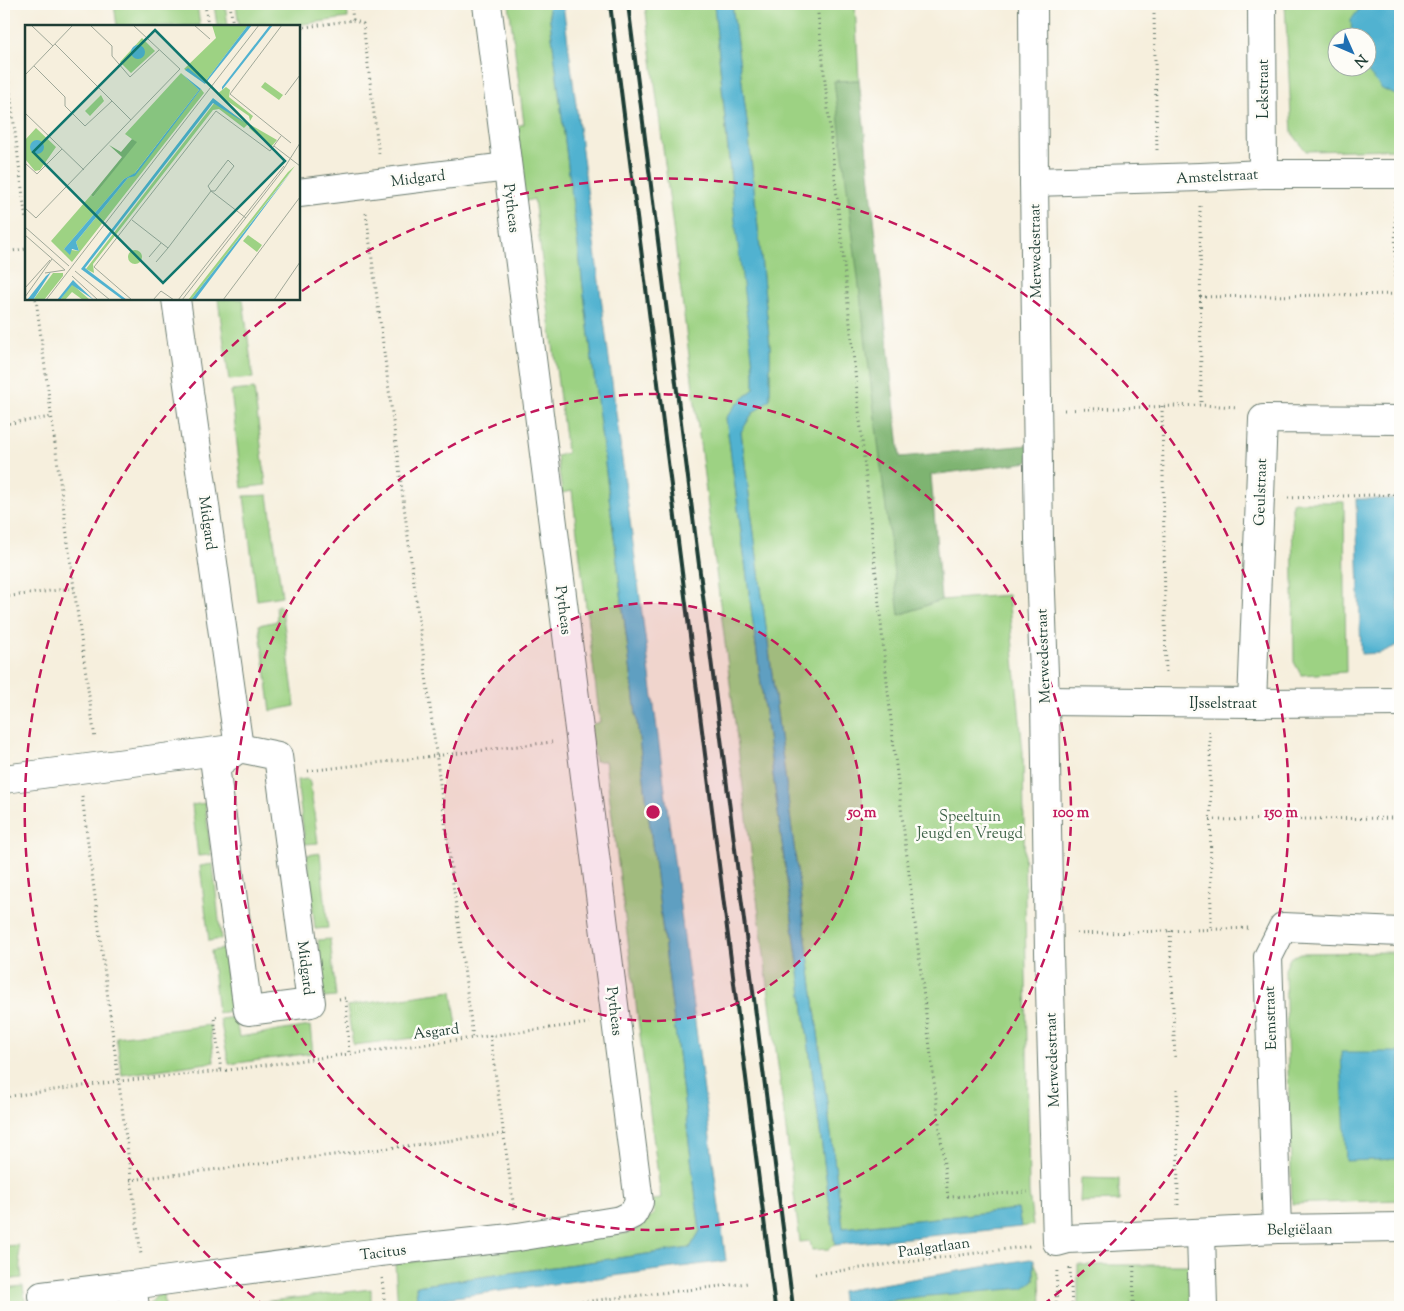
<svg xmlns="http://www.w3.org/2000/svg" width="1404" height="1311" viewBox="0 0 1404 1311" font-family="'Sorts Mill Goudy',serif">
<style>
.green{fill:#9dd283;stroke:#5e885c;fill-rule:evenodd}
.forest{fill:#7eb471;stroke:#4e7852}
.water{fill:#51b2d0;stroke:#387882}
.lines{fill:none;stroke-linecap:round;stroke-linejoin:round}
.minor-casing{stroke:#6a7b6f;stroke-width:30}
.path{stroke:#6a7b6f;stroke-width:3;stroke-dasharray:1 4;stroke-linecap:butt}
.minor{stroke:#fff;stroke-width:28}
.rail{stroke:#1f3d34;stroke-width:4}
.ring{fill:none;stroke:#c2185b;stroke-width:2.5;stroke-dasharray:9 6}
.labels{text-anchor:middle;stroke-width:5;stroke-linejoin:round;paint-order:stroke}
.street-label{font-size:15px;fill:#1f3d34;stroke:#fdfcf7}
.park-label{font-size:15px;fill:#3e6248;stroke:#fdfcf7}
.inset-road{fill:none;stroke:#a0a899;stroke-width:1}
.view{fill:#0f766e;fill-opacity:0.15;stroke:#0f766e;stroke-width:2.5}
.inset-edge{fill:none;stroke:#1f3d34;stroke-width:2.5}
.centre{fill:#c2185b;stroke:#fdfcf7;stroke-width:2.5}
.ring-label{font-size:15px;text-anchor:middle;font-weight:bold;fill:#c2185b;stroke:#fdfcf7;stroke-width:5;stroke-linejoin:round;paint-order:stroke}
</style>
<rect width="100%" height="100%" fill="#fdfcf7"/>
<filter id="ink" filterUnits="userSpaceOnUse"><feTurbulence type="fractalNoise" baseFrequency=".02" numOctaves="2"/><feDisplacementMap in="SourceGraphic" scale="10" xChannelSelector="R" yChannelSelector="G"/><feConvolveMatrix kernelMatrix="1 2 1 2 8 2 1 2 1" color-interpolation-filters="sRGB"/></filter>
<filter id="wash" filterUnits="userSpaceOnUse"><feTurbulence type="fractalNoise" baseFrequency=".0096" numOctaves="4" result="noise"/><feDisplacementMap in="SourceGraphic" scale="20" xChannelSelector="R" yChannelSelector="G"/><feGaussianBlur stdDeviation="1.12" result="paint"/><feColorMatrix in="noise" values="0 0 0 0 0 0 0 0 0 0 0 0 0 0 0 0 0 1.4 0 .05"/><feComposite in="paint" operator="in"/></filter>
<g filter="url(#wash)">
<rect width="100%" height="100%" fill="#f6efdd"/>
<g class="green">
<polygon points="114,4 197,4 200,26 117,26"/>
<polygon points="214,4 225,4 228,26 217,26"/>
<polygon points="236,4 347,4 348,18 288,26 239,26"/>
<polygon points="509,4 548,4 700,1231 690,1248 416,1286 417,1307 398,1307 395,1264 629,1233 643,1225 654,1213 652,1200 661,1199 605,761 595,761 589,725 600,722 572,491 562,493 557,456 567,453 534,199 523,202 514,127 524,124"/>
<polygon points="645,4 714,4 729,163 754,372 754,389 735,406 726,418 835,1245 830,1247 829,1249 812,1250 810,1241 800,1242"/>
<polygon points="732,4 855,4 859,80 835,81 900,615 941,600 1008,595 1023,752 1029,1193 1033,1225 1021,1227 1018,1209 843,1228 741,431 753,413 770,399 770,346 748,129"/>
<path d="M1285,4H1400V149L1306,151L1292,133ZM1336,38H1366V68H1336Z"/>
<polygon points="218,299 243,299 253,378 229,380"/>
<polygon points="254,389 266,485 242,488 231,391"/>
<polygon points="268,495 282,596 257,600 244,496"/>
<polygon points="1292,502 1344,502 1346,672 1301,675 1294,662"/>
<polygon points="279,605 282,609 295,706 271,711 259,625 277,621 276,606"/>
<polygon points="308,779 310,783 318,843 305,844 297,780"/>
<polygon points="205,803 211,855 198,856 192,805"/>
<polygon points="320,853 328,928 315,929 307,855"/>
<polygon points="213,864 221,939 209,941 200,866"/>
<polygon points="330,939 336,997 324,998 318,940"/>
<polygon points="223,949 231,1011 218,1013 211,951"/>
<polygon points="1400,952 1400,1200 1292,1204 1285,969 1290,958 1300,953"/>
<polygon points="452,991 458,1033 353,1045 347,1006"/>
<polygon points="235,1017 239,1037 310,1026 313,1053 229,1064 220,1019"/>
<polygon points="210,1025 214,1062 122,1075 116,1037"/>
<polygon points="1081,1178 1119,1179 1119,1201 1080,1202"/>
<polygon points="18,1245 22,1278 4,1280 4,1246"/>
<polygon points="1034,1261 1040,1275 1041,1307 855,1307 855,1305 1034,1280"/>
<rect x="1078" y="1265" width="116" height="42"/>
<polygon points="23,1286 26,1307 4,1307 4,1288"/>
<polygon points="371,1289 371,1307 218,1307 220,1307"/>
<polygon points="162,1293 164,1293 165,1307 148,1307 155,1297"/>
</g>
<polygon class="forest" points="859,80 900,457 1029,445 1029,462 931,475 941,600 899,615 834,81"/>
<g class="water">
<polygon points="548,4 563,4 726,1261 417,1302 416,1286 690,1248 700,1231"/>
<polygon points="714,4 732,4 748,129 770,346 770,399 753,413 741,432 843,1228 1018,1209 1021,1227 835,1245 726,418 735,406 754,389 754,372 735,221"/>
<polygon points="1363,4 1400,4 1400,97 1382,89 1366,70 1366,38 1352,37 1351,20"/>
<polygon points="1356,499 1400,499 1398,645 1380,653 1361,654"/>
<polygon points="1341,1052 1400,1052 1400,1159 1346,1161"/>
<polygon points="1030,1259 1034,1260 1034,1280 1024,1288 917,1297 855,1305 855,1307 843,1307 841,1291"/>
</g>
</g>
<g filter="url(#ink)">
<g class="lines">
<defs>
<g id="minor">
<polyline points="1033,4 1034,182 1039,539 1045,701 1049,952 1057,1242 1068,1239 1277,1229 1400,1227"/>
<polyline points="1262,4 1263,174"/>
<polyline points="1034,182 1200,177 1263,174 1400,174"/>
<polyline points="299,193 507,167"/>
<polyline points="176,299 239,748"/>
<polyline points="1045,701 1252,703 1400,702"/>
<polyline points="1252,703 1263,419 1400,420"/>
<polyline points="4,779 239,748 278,756 311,1003 248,1011 215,766 239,748"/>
<polyline points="1277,1229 1268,957 1283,927 1400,932"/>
<polyline points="1201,1233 1203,1307"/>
<polyline points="42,1296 132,1285"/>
<polyline points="135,1307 132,1285 379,1252 518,1237 621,1220 633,1214 639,1202 487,4"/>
</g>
</defs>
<use href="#minor" class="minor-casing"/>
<g class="path">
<polyline points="205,4 208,26"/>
<polyline points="230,4 233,26"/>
<polyline points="817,4 894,749 948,1197 1028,1192"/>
<polyline points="1154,14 1157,150"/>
<polyline points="353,20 363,24 379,155"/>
<polyline points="299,28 353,20 351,4"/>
<polyline points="4,43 26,221"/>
<polyline points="4,85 9,84"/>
<polyline points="1395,201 1397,392"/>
<polyline points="1200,206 1201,404"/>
<polyline points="366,213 473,1038"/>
<polyline points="4,252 26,249"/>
<polyline points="1200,297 1400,294"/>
<polyline points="36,299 74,588 95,739"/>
<polyline points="1162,406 1166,676"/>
<polyline points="1064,410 1201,405 1238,407"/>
<polyline points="4,424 52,417"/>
<polyline points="1288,498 1400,494"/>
<polyline points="4,597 74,588"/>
<polyline points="1210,731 1211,929"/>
<polyline points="308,771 552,742"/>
<polyline points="82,796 141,1255"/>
<polyline points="1210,820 1400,818"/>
<polyline points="1170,931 1175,1059"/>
<polyline points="1077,934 1250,928"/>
<polyline points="339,999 346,998 349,1054 589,1023"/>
<polyline points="490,1035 514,1209"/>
<polyline points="221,1071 349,1054"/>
<polyline points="1177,1089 1178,1206"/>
<polyline points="4,1097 119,1081 221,1071 214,1017 220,1016"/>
<polyline points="130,1180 503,1134"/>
<polyline points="1070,1268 1072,1307"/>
<polyline points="815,1274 1030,1246"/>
<polyline points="382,1278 385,1307"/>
<polyline points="537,1307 748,1283"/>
<polyline points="1056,1307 1057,1268"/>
<polyline points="1133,1307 1134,1263"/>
</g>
<use href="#minor" class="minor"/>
<g class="rail">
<polyline points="610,4 775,1307"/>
<polyline points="628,4 793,1307"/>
</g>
</g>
</g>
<circle cx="653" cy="812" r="209" fill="#c2185b" fill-opacity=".12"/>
<g class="ring">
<circle cx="653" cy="812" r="209"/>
<circle cx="653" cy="812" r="418"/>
<path d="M266 1307A628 628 0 0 1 288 301M302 291A628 628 0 0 1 1040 1307"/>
</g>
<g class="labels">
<g class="street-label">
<text transform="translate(1263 89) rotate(-90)" y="5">Lekstraat</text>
<text transform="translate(1217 176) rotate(-3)" y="5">Amstelstraat</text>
<text transform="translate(418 178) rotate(-7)" y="5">Midgard</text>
<text transform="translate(512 208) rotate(83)" y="5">Pytheas</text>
<text transform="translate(1035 251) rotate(-91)" y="5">Merwedestraat</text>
<text transform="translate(1260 492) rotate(-88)" y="5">Geulstraat</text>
<text transform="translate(208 523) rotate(82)" y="5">Midgard</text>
<text transform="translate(564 610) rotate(83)" y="5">Pytheas</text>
<text transform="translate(1043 656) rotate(-92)" y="5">Merwedestraat</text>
<text x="1223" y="708">IJsselstraat</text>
<text transform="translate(306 968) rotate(83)" y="5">Midgard</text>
<text transform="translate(615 1011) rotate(83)" y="5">Pytheas</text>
<text transform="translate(1270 1018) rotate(-92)" y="5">Eemstraat</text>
<text transform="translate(436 1031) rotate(-7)" y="5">Asgard</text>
<text transform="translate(1052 1060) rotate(-92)" y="5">Merwedestraat</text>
<text transform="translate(1300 1229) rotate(-1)" y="5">Belgiëlaan</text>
<text transform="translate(934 1247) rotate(-8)" y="5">Paalgatlaan</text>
<text transform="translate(383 1252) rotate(-7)" y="5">Tacitus</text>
</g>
<g class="park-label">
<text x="970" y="821">Speeltuin<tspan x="970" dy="17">Jeugd en Vreugd</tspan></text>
</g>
</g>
<g transform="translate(25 25)">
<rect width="275" height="275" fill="#f6efdd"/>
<path d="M187,0H223L180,57L159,44L191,13ZM117,13L130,26L106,48L95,37ZM156,48L174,65L109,149L99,154L39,224L54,226L51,217L103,153L108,151L176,64L179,68L47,237L26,216L66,170L68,172L111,117L100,109ZM240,57L258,70L254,75L236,62ZM201,62L205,65L204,72L228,91L225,96L224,91L192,69ZM76,70L79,76L65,91L60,86ZM190,77L223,99L219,103L194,84L188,85L68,239L69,248L61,244ZM226,100L252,115L246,122L224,103ZM11,103L31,122L15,145L10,146L0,134V115ZM270,141L166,275H163L263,147ZM223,210L237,220L232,227L218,216ZM103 232a7 7 0 1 1 14 0a7 7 0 1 1-14 0ZM28,248H38V251L19,275H8ZM47,259L65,275H58L47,267L40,275H35Z" fill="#9dd283"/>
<path d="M107,114L112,117L68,172L66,170L97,132L84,120L96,127Z" fill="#7eb471"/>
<path d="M223,0H227L180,59L160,45L163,43L180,57ZM245,0H248L197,65V62ZM106 27a7 7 0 1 1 14 0a7 7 0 1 1-14 0ZM157,49L176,64L110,151L103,153L51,217L54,226L47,224L45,230L39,224L99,154L110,148L174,65ZM188,73L220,98L188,78L60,243L102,275H98L56,244ZM5 122a7 7 0 1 1 14 0a7 7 0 1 1-14 0ZM269,143L170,275H166L262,152ZM26,247L8,275H2L21,251ZM48,255L54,261L69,275L47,260L35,275H32Z" fill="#51b2d0"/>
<path class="inset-road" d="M6,0L28,21M65,0L87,21V31L105,52L134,25M169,0L185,14M257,0L205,69L266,118M30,19L106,95M9,41L40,72V81L60,101L87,76M0,50L48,0M260,70L275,50M0,88L59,145M249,121L275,141M0,138L12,149L37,124M0,183L11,193L155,44L108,0M107,195L143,223L131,237M0,202L44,241M0,210L40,245M143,223L186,166H190L209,141L203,135L183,161L186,166L221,193M124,232L136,218M50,246L85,275M20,248L40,245M47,251L73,275M0,263L25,235M0,272L27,234M21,275L234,0M107,275L69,242L191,86L245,126L256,111M128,275L136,266L149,275M153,275L259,141M157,275L258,145L275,118M198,275L275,172M249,275L275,237"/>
<path class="view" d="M130,5L260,136L138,258L8,127Z"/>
<rect width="275" height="275" class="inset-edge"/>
</g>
<circle cx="653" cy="812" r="8" class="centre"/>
<g class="ring-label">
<text x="862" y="817">50 m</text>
<text x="1071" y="817">100 m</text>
<text x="1281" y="817">150 m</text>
</g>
<rect width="1404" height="1311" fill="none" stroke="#fdfcf7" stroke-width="20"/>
<g transform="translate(1352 52) rotate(135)"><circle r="24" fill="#fdfcf7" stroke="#a4b0a9"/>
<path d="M0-4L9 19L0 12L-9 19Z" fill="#1f6fb2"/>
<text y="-8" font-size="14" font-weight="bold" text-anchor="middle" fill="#1f3d34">N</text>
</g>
</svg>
